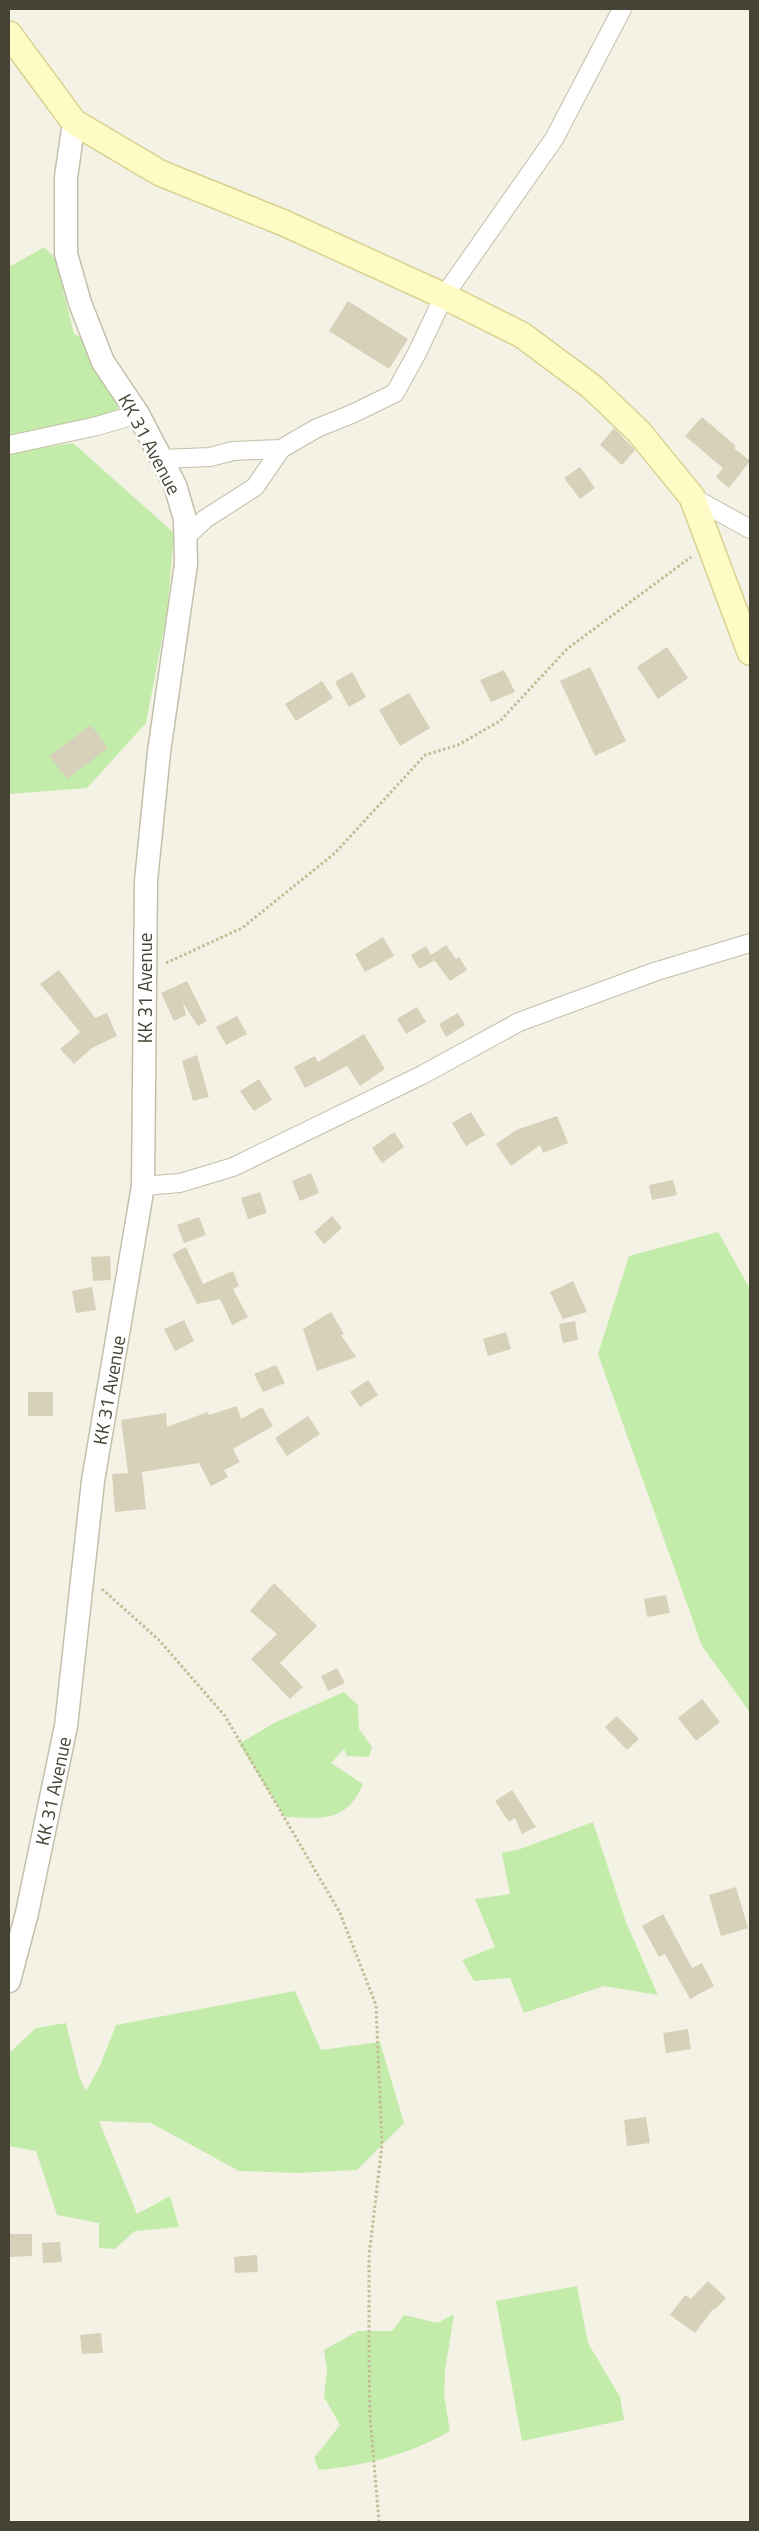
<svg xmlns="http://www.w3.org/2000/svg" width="759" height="2531" viewBox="0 0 759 2531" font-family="'Titillium Web',sans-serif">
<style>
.green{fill:#c3ecaa}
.building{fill:#d7d1ba}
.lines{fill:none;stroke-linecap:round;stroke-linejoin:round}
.minor-casing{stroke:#c3bfaa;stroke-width:20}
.tertiary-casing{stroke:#c3bfaa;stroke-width:25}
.secondary-casing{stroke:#d7d291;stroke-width:28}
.path{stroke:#c3bc97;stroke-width:3;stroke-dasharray:2.5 2.5;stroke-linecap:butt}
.minor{stroke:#fff;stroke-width:18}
.tertiary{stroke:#fff;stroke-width:22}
.secondary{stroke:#fffbc4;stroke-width:25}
.labels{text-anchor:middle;stroke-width:5;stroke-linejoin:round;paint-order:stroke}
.street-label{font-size:19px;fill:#474334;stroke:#fff}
</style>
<rect width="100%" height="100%" fill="#f4f2e5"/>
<g class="green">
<polygon points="44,247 55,258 74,334 87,340 109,383 120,414 9,442 9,267"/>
<polygon points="73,443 174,533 167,613 146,723 87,788 9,794 9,453"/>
<polygon points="718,1232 750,1289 749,1711 702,1646 598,1354 629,1256"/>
<path d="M344,1692L358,1705L359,1729L372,1747L369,1757L347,1756L344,1749L331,1763L363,1784C346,1823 324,1818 285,1817L239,1744L274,1723Z"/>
<polygon points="593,1822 626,1922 658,1995 604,1986 524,2013 510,1978 474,1981 462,1960 495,1947 475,1899 510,1894 502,1853 520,1849"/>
<polygon points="295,1991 321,2050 380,2042 404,2123 357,2170 297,2173 239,2171 151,2123 99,2121 137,2214 170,2196 179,2227 135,2231 115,2249 99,2248 99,2223 57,2215 36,2151 9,2146 9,2053 36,2028 66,2023 79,2076 86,2091 100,2066 116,2025"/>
<polygon points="577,2286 588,2343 620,2397 624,2420 522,2441 496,2301"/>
<path d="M454,2314L445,2371L444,2395L450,2431C411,2454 364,2466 319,2470L314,2458L340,2425L324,2397L327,2369L324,2350L358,2331H392L404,2315L438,2323Z"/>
</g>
<g class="building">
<polygon points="348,301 408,339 389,369 329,331"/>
<polygon points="702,417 736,446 734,448 750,461 729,488 716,477 723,468 685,436"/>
<polygon points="614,428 635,450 622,465 600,445"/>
<polygon points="580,467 595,488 580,499 564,478"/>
<polygon points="667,647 688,678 658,699 637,667"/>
<polygon points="590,667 626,741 595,756 560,681"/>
<polygon points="504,670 515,692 491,702 480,680"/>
<polygon points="352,672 366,697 349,707 335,682"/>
<polygon points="322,681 333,698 296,721 285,704"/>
<polygon points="409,693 430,728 400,746 379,710"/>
<polygon points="91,725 108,748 67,779 49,756"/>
<polygon points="383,937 394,956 365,972 355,954"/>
<polygon points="446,945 456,959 459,957 467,970 450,981 432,957 434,961 419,969 411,955 426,946 431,955"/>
<polygon points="59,970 95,1018 107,1013 117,1036 92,1048 74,1064 60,1049 80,1032 40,984"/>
<polygon points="187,981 207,1021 198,1026 183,1003 186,1015 174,1021 161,993"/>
<polygon points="417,1007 426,1022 406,1034 397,1019"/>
<polygon points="458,1013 465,1025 446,1037 439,1024"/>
<polygon points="237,1016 247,1034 226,1045 216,1027"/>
<polygon points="364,1034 385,1069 360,1086 347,1066 305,1088 294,1067 315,1056 318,1062"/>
<polygon points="197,1055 209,1097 193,1101 182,1061"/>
<polygon points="259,1079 272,1100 254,1111 240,1091"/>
<polygon points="471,1112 485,1135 466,1146 452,1123"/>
<polygon points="557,1116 568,1143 543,1153 540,1145 511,1166 496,1144 516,1130"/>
<polygon points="394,1132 404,1147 382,1163 372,1148"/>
<polygon points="311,1173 319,1193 300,1201 292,1181"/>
<polygon points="673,1180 677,1195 652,1200 649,1185"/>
<polygon points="260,1192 267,1213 248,1219 241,1198"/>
<polygon points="332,1216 342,1228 324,1244 314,1232"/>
<polygon points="199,1217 206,1235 184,1243 177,1225"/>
<polygon points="186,1247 203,1284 233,1271 239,1286 233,1289 248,1317 232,1325 220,1299 197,1304 172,1254"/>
<polygon points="110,1256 111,1280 93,1281 91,1257"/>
<polygon points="573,1281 587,1312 563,1319 550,1292"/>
<polygon points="92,1287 96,1310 76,1313 72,1291"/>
<polygon points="331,1312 344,1334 341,1335 356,1357 317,1371 303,1329"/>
<polygon points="184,1320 194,1341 175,1351 164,1329"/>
<polygon points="575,1321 578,1340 563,1343 559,1324"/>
<polygon points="506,1332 511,1349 488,1356 483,1339"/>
<polygon points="276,1365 285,1383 263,1392 254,1374"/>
<polygon points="368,1380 378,1395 360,1407 350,1392"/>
<rect x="28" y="1392" width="25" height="24"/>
<polygon points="237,1406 241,1419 262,1407 273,1426 233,1449 240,1462 224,1470 228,1477 211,1486 199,1463 142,1472 146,1509 115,1512 112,1474 128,1473 121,1420 166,1413 167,1427 208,1412 209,1415"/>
<polygon points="308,1416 320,1434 287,1456 275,1438"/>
<polygon points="274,1583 317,1626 280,1663 303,1687 290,1699 251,1659 277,1634 250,1611"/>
<polygon points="666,1595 670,1613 647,1617 644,1599"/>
<polygon points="337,1668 345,1683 328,1691 321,1676"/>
<polygon points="702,1699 720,1722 696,1741 678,1718"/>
<polygon points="617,1716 639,1739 627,1750 605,1727"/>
<polygon points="512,1790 536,1827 522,1834 515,1818 509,1822 495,1801"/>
<polygon points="736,1887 748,1928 721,1936 709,1895"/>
<polygon points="663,1914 692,1968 702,1963 714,1986 690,1999 665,1954 659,1957 642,1926"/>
<polygon points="688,2029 691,2049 666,2053 663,2033"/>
<polygon points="646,2117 650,2143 627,2146 624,2120"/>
<polygon points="9,2234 32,2234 32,2256 10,2257"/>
<polygon points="60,2242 62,2262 43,2263 42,2243"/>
<polygon points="257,2255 258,2272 235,2273 234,2257"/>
<polygon points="708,2281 726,2298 714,2310 713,2309 695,2333 670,2315 685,2295 691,2299"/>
<polygon points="101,2333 103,2353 82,2354 80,2335"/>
</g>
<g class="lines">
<defs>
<g id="minor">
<polyline points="9,445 97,426 138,414"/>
<polyline points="162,459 210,457 233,451 281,449 317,428 352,414 395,393 417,353 444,296 554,139 622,9"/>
<polyline points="692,497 750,529"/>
<polyline points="186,537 205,519 255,487 281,449"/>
<polyline points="143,1186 180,1183 233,1167 422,1075 519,1022 654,972 750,943"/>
</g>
<polyline id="tertiary" points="9,1981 27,1913 66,1726 93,1481 143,1186 146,881 159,752 186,564 185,519 175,485 138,414 103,362 80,303 66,254 66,177 74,122"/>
<polyline id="secondary" points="9,34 74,122 160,173 284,223 444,296 522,335 592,387 639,432 692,497 750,652"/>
</defs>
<use href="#minor" class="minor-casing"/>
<use href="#tertiary" class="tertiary-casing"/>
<use href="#secondary" class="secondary-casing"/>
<g class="path">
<polyline points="166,963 242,928 335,853 425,755 458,745 500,721 567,649 691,557"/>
<polyline points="102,1589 159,1640 225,1716 340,1913 376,2005 382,2145 369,2256 369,2353 370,2416 379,2522"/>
</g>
<use href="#minor" class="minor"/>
<use href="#tertiary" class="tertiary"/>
<use href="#secondary" class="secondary"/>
</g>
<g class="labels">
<g class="street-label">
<text transform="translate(150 444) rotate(62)" y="7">KK 31 Avenue</text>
<text transform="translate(145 988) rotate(-90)" y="7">KK 31 Avenue</text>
<text transform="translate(109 1390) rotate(-80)" y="7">KK 31 Avenue</text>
<text transform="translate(53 1791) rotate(-78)" y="7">KK 31 Avenue</text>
</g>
</g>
<rect width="759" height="2531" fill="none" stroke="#474334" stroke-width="20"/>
</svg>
